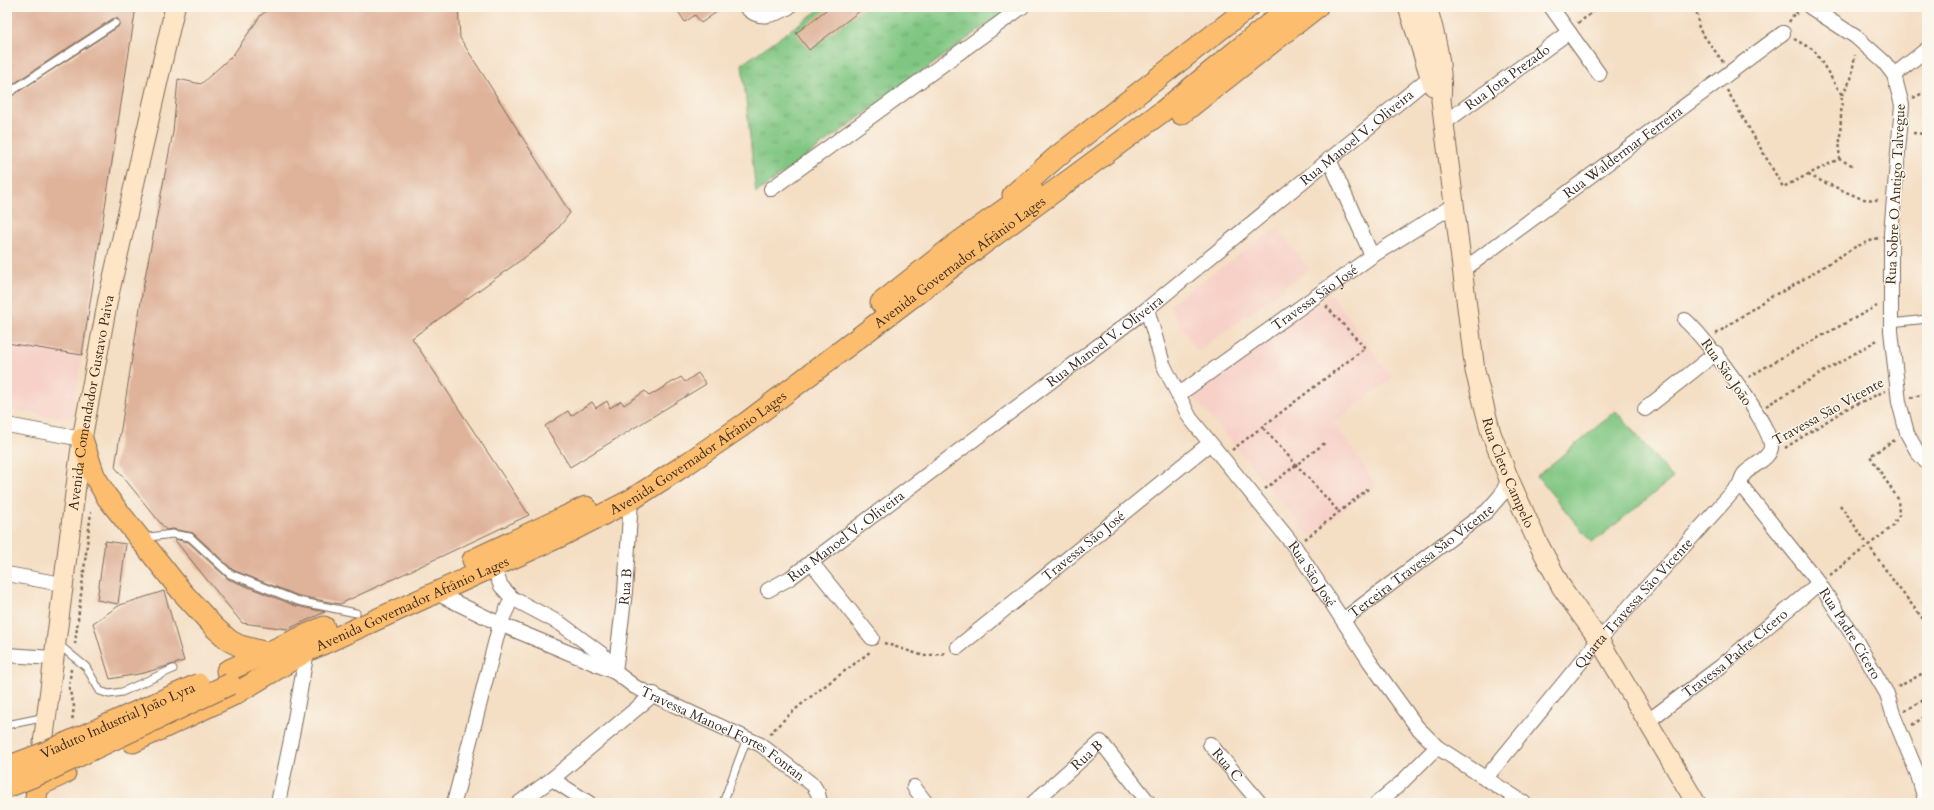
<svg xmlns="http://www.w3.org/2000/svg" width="1934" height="810" viewBox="0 0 1934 810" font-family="Cardo,serif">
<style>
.built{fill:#f7d1c8}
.grass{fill:url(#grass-tufts);stroke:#5e7850}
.garden{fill:#80c682;stroke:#5e7850}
.building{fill:#dfb29a}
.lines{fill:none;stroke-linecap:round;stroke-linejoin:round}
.service-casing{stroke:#7c6958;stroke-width:9}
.minor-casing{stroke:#7c6958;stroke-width:16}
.secondary-casing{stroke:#7c6958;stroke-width:21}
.primary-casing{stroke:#7c6958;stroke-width:23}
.path{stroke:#7c6958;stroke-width:2.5;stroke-dasharray:3 3;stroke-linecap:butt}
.service{stroke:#fff;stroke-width:7}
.minor{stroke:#fff;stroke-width:14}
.secondary{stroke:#fee5c5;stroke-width:19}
.primary{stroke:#fcbd6e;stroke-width:21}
.primary-bridge-casing{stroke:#7c6958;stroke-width:23;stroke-linecap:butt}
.primary-bridge{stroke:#fcbd6e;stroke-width:21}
.labels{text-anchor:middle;stroke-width:3;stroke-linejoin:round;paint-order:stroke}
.street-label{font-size:14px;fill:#3b2a1e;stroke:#fbf7ec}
</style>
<defs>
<pattern id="grass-tufts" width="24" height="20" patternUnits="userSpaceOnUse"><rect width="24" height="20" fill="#80c682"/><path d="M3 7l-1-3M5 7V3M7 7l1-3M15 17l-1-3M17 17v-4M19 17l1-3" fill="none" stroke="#6aa16a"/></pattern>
</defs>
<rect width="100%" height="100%" fill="#fbf7ec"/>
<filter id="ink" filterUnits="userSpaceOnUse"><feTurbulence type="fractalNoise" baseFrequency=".025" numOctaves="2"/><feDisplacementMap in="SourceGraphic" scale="8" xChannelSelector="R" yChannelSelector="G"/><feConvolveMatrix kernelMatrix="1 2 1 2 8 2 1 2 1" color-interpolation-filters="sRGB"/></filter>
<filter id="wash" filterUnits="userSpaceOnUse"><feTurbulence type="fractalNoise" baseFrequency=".012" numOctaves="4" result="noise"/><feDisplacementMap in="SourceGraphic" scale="16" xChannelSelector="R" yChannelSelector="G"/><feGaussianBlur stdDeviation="0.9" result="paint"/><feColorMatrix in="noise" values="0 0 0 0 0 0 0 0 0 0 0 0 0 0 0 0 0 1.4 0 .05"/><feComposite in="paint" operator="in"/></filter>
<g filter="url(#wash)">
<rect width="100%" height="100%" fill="#f4dec4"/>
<g class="built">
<polygon points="1278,227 1309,269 1197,352 1169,305"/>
<polygon points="1331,294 1392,378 1334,423 1377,485 1310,536 1193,396"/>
<polygon points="7,343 82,355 71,419 7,409"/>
</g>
<polygon class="grass" points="823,7 1011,7 756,193 742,64"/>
<polygon class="garden" points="1616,411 1673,478 1592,543 1537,476"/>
<g id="blocks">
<g class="building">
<polygon points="7,7 136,7 82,355 7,343 7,99 118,27 120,22 117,18 112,19 7,88"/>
<polygon points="272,7 458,7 460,38 570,213 549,240 412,338 529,515 340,604 299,596 233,570 193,533 173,529 166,530 115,467 143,288 173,132 178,79 201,84 233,55 261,15"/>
<polygon points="675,7 724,7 701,23 695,15 685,22"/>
<polygon points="830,7 865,7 809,50 796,33"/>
<polygon points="698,373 706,384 570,467 545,426 568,411 571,416 592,402 596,408 607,401 610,408 621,401 624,405 645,391 649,396 681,377 685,382"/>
<polygon points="174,539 188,542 228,579 296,606 325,612 288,629 242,623"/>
<polygon points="105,541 126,544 118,604 97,600"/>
<polygon points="164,591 184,661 144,673 110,679 93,623 120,605"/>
</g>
</g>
</g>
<g filter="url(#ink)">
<use href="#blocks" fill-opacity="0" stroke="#7c6958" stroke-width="1"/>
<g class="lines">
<defs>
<g id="service">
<polyline points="7,94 115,23"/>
<polyline points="1891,323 1927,319"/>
<polyline points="142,538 172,534 190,537 230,574 298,601 356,613"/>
<polyline points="58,644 86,667 100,691 109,694 122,692 173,669"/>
<polyline points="7,725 46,717"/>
<polyline points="723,803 747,738"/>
</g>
<g id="minor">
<path d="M746,7C758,21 776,15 789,7"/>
<polyline points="1551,7 1599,74"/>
<polyline points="1810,7 1856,37 1884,62 1894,75 1902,105 1891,233 1891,331 1899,402 1907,433 1918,453 1927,463"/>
<polyline points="1894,75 1927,49"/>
<path id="s1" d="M1444,123L1569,32"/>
<polyline points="1329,159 1372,256"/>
<polyline points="771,189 1022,7"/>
<path id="s2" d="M1462,271L1783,33"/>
<path id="s3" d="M1147,309L1163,364L1190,418L1295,547L1370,662L1417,727L1437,747L1524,803"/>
<path id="s4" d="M1178,395L1372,256L1454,205"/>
<polyline points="1645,409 1716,353"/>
<polyline points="7,425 82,439"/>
<path id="s5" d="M1740,484L1819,583L1855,639L1887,694L1894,717L1918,775L1926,803"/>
<polyline points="811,562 872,638"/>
<path id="s6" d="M493,567L501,586L512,598L561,624L603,655L615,672L635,687L761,745L813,785L818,793L820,803"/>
<polyline points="7,574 62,584"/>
<path id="s7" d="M768,590L790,578L1147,309L1430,77"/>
<polyline points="434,592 500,624 615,672"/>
<path id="s8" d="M1343,620L1487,511L1501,495L1509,479"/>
<path id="s9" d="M958,647L1209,444"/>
<polyline points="7,655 53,658"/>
<path id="s10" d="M615,672L625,592L631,500"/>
<path id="s11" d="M1648,721L1720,667L1819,583"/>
<path id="s12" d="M1210,744L1260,803"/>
<polyline points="552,779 589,803"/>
<path id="s13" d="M1485,779L1599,640L1740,484C1741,480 1742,476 1745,473C1752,466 1769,459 1771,448C1774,427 1703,335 1685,320"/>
<polyline points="914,787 926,803"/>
<polyline points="278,803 293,730 307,651"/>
<polyline points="454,803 500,624 512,598"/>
<polyline points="519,803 552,779 654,694"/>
<path id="s14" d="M1033,803L1101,742L1149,803"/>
<polyline points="1377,803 1400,784 1437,747"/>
</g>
<g id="secondary">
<polyline points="1408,7 1433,86"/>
<path id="s15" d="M1427,7C1436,36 1444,70 1441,100L1475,371L1491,433L1509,479L1537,541L1562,588L1599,640L1696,803"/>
<path id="s16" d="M40,767L82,439L108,299L175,7"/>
</g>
<g id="primary">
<polyline points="1181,114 1317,7"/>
<polyline points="1013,195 1059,155 1249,7"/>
<polyline points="881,303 956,244 1032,190"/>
<polyline points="82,439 94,475 107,497 182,592 215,628 230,641 240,646 267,653"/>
<polyline points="473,560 586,507"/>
<polyline points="227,671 324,627"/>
<path id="s17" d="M133,742L235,694L307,651L561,536L631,500L688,463L746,423L961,260L1163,111L1290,7"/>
<polyline points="35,803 38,786 65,773"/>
</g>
</defs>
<use href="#service" class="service-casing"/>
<use href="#minor" class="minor-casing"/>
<use href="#secondary" class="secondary-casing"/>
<use href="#primary" class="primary-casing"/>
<g class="path">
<polyline points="1696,7 1699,29 1723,62"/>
<polyline points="1789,22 1795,12 1798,14"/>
<polyline points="1578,23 1600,7"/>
<polyline points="1794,39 1814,50 1842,95 1839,159"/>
<polyline points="1727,90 1783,187 1839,159 1854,166"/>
<polyline points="1842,95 1851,79 1855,55"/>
<polyline points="1913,98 1927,91"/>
<polyline points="1913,133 1927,134"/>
<polyline points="1808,175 1862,199 1880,200"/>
<polyline points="1716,334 1771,296 1786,290 1855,247 1878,238"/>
<polyline points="1749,377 1779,359 1877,306"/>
<polyline points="1911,398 1927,393"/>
<polyline points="1766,406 1879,339"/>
<polyline points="1263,428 1339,512"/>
<polyline points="1785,448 1846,409 1885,391"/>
<polyline points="1232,450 1365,348 1326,306"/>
<polyline points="1265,489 1326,442"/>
<polyline points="1840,505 1895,583 1927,624"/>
<polyline points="1305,539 1368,489"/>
<polyline points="1830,575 1892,527 1899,515 1898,499 1870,456 1895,440"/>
<polyline points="884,643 924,656 947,653"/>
<polyline points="75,644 91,512"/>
<polyline points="71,669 69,688 74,706 72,722"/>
<polyline points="1898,687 1927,671"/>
<polyline points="1905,711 1927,698"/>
<polyline points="1912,725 1927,715"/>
<path d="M770,734C799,702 837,678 871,651"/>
</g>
<use href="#service" class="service"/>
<use href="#minor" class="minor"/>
<use href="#secondary" class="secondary"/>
<use href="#primary" class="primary"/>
<defs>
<g id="primary-bridge">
<path id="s18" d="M7,767L44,753L199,684"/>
<polyline points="7,787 49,770 230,684"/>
</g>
</defs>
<use href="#primary-bridge" class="primary-bridge-casing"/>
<use href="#primary-bridge" class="primary-bridge"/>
</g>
</g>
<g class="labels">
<g class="street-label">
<text dy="5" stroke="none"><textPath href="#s1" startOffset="78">Rua Jota Prezado</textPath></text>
<text dy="5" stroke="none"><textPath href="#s7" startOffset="743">Rua Manoel V. Oliveira</textPath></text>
<text dy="5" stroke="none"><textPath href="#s2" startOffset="200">Rua Waldermar Ferreira</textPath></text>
<text transform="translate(1895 194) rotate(-87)" y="5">Rua Sobre O Antigo Talvegue</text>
<text dy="5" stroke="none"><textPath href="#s17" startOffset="960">Avenida Governador Afrânio Lages</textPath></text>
<text dy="5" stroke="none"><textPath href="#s4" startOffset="168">Travessa São José</textPath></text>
<text dy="5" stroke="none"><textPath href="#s7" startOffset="419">Rua Manoel V. Oliveira</textPath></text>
<text transform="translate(1727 372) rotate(55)" y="5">Rua São João</text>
<text dy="5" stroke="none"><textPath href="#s16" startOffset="368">Avenida Comendador Gustavo Paiva</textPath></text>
<text transform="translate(1828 411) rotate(-29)" y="5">Travessa São Vicente</text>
<text dy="5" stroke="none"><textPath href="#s17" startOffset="636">Avenida Governador Afrânio Lages</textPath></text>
<text dy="5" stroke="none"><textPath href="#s15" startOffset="475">Rua Cleto Campelo</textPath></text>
<text dy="5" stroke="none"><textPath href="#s7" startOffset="95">Rua Manoel V. Oliveira</textPath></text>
<text dy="5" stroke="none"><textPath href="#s9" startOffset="161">Travessa São José</textPath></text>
<text dy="5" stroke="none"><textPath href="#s8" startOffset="98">Terceira Travessa São Vicente</textPath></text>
<text dy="5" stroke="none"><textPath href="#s3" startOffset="316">Rua São José</textPath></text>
<text dy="5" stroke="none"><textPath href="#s10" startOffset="86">Rua B</textPath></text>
<text dy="5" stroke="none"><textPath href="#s17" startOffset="312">Avenida Governador Afrânio Lages</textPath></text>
<text dy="5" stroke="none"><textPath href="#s13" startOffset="230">Quarta Travessa São Vicente</textPath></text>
<text dy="5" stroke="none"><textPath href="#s5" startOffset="186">Rua Padre Cícero</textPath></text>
<text dy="5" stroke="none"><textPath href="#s11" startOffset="110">Travessa Padre Cícero</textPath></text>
<text dy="5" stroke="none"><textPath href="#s18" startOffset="120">Viaduto Industrial João Lyra</textPath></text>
<text dy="5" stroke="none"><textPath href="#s6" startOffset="290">Travessa Manoel Fortes Fontan</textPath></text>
<text dy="5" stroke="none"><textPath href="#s14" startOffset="72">Rua B</textPath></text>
<text dy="5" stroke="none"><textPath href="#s12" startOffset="27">Rua C</textPath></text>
</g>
</g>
<rect width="1934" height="810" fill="none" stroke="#fbf7ec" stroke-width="24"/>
</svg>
